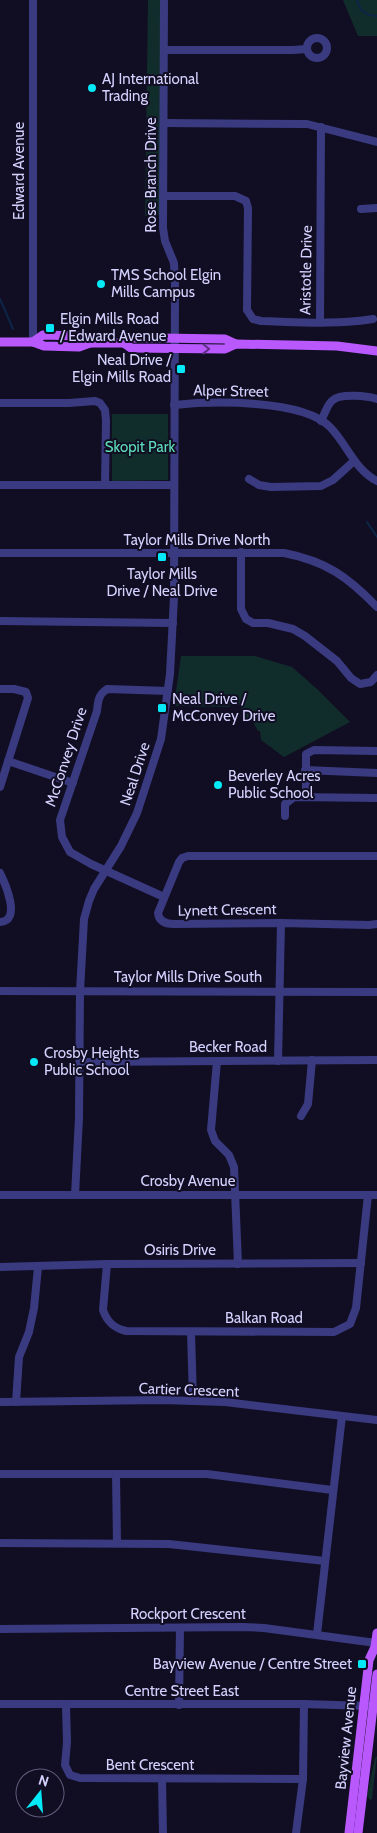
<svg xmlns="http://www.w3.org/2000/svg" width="377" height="1833" viewBox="0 0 377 1833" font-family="Cabin,sans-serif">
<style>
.green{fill:#112d2b}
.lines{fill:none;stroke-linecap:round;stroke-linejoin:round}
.stream{stroke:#0d2648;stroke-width:2}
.minor{stroke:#3a3a81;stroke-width:8}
.major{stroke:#b959fd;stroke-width:9}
.oneway{stroke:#5d3085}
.poi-dot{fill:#03e9f8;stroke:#110e23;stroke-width:2}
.labels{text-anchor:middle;stroke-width:4;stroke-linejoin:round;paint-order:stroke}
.poi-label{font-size:15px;fill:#d4d1fe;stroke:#110e23;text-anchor:start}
.street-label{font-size:15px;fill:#d4d1fe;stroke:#110e23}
.park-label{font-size:15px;fill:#5ddeb9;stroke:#110e23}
</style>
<rect width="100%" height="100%" fill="#110e23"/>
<g class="green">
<polygon points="148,0 162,0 160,215 145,216"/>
<polygon points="343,0 377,0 377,36 358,36"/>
<polygon points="112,414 168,414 168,480 112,481"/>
<polygon points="181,656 255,656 292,667 317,689 350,722 284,757 261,740 260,731 258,731 252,720 241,719 241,705 230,705 229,707 174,706"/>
<polygon points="377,1756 372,1799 370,1800 367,1796 375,1758"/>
</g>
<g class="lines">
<g class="stream">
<path d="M357,0C360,11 365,15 377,16"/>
<polyline points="0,299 13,329"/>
<polyline points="367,522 377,537"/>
</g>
<g class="minor">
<polyline points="33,0 33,342"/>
<circle cx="317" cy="48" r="10"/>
<polyline points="164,50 293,50 307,49"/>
<polyline points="164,123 307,124 377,142"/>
<path d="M163,196H235L246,201L248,208L247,310L253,319L261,321C298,322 336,325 373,319"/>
<polyline points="361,209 377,208"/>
<polyline points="320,322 321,127"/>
<polyline points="0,403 69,403 95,401 100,403 105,410 106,421 105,484"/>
<path d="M174,405C212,401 302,399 330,427C347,444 354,469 377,481"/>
<path d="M321,421C325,414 327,404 333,400C341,393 368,396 377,399"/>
<polyline points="249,479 259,485 271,487 321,486 333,480 354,461"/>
<polyline points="0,485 173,485"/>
<polyline points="241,552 241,609 246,619 253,623 268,623 293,629 305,636 337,661 351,678 360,684 371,682 377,675"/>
<path d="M0,553H284C326,561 348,577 377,607"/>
<polyline points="0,621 173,623"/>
<polyline points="0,689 14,689 26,692 28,698 0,787"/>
<polyline points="8,761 73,783"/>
<polyline points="305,770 377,773"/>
<polyline points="306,797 306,754 314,750 377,751"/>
<polyline points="285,816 285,804 294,797 377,798"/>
<path d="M377,856H188L182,858L179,862L158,913C159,922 167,924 174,924L281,923L369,925L377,924"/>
<path d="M0,873C5,883 22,921 0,922"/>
<path d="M164,897L91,864L70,852L62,837L60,820L97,711C98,702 98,695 107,689L168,691"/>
<polyline points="0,991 377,992"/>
<polyline points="80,1060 87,1062 377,1060"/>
<polyline points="217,1061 211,1130 215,1141 229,1155 234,1167 238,1264"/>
<polyline points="278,1061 281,923"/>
<polyline points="301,1116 308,1104 312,1060"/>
<polyline points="0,1195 377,1195"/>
<polyline points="75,1195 79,1118 80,991 84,919 89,901 94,889 121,846 137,813 161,739 170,674 174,597 175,283 174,263 165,241 163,228 164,0"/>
<path d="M107,1264L103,1310C107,1322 114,1328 126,1331L334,1332L350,1324L356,1308L368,1195"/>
<polyline points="0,1267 107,1264 361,1263"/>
<polyline points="191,1332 193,1401"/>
<polyline points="0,1402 163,1400 225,1402 377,1420"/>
<polyline points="16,1402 19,1357 29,1332 34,1308 38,1267"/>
<polyline points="0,1474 207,1474 332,1490"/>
<polyline points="116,1474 117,1543"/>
<polyline points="0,1543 169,1544 325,1561"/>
<polyline points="0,1629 243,1627 264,1628 376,1643"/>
<polyline points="317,1634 342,1416"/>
<polyline points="0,1704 304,1704 368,1706"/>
<polyline points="66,1705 67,1742 65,1765 70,1775 80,1778 303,1779"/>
<polyline points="179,1705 180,1628"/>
<polyline points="162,1779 163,1833"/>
<polyline points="296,1833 303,1779 304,1704"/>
</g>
<g class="major">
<polyline points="0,342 33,342 44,346 79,347 90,343 124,343 131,338 160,338 225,339 236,344"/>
<polyline points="33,342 43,335 79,336 90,343"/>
<polyline points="124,343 131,348 225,349 236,344 337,346 377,351"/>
<polyline points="349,1833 369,1660 375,1647 377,1633"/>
<polyline points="358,1833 377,1674"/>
</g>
</g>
<defs><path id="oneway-chevron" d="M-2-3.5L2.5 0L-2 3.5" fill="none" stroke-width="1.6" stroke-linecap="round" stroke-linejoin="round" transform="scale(1.25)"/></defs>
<use class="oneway" href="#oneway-chevron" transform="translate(206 349) rotate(1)"/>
<g class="poi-dot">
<circle cx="92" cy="88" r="5"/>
<circle cx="101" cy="284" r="5"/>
<rect x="45" y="323" width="10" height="10" rx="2.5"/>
<rect x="176" y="364" width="10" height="10" rx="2.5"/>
<rect x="157" y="552" width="10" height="10" rx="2.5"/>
<rect x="157" y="703" width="10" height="10" rx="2.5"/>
<circle cx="218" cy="785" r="5"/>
<circle cx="34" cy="1062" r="5"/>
<rect x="357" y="1659" width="10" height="10" rx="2.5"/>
</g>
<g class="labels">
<g class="poi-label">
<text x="102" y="84">AJ International<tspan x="102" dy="17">Trading</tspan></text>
<text x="111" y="280">TMS School Elgin<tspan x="111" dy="17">Mills Campus</tspan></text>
<text x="60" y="324">Elgin Mills Road<tspan x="60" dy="17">/ Edward Avenue</tspan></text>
<text x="171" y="365" text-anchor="end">Neal Drive /<tspan x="171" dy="17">Elgin Mills Road</tspan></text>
<text x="162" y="579" text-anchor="middle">Taylor Mills<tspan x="162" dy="17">Drive / Neal Drive</tspan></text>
<text x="172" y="704">Neal Drive /<tspan x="172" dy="17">McConvey Drive</tspan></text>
<text x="228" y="781">Beverley Acres<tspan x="228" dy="17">Public School</tspan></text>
<text x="44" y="1058">Crosby Heights<tspan x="44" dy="17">Public School</tspan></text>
<text x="352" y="1669" text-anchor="end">Bayview Avenue / Centre Street</text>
</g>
<g class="street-label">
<text transform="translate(19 171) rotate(-90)" y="5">Edward Avenue</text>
<text transform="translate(151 175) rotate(-90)" y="5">Rose Branch Drive</text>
<text transform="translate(306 270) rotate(-89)" y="5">Aristotle Drive</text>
<text transform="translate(231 391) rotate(1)" y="5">Alper Street</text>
<text x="197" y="545">Taylor Mills Drive North</text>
<text transform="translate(66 757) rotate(-72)" y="5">McConvey Drive</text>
<text transform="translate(135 774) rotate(-72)" y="5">Neal Drive</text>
<text transform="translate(227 910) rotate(-1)" y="5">Lynett Crescent</text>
<text x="188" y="982">Taylor Mills Drive South</text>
<text x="228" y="1052">Becker Road</text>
<text x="188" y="1186">Crosby Avenue</text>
<text x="180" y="1255">Osiris Drive</text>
<text x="264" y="1323">Balkan Road</text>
<text transform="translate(189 1390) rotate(2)" y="5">Cartier Crescent</text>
<text x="188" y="1619">Rockport Crescent</text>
<text x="182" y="1696">Centre Street East</text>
<text transform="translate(346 1738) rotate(-84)" y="5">Bayview Avenue</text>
<text x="150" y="1770">Bent Crescent</text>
</g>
<g class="park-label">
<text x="140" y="452">Skopit Park</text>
</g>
</g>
<g transform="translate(40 1793) rotate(17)"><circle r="24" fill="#110e23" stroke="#5f5c7b"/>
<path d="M0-4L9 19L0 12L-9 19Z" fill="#03e9f8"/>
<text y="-8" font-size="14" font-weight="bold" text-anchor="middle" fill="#d4d1fe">N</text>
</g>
</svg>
